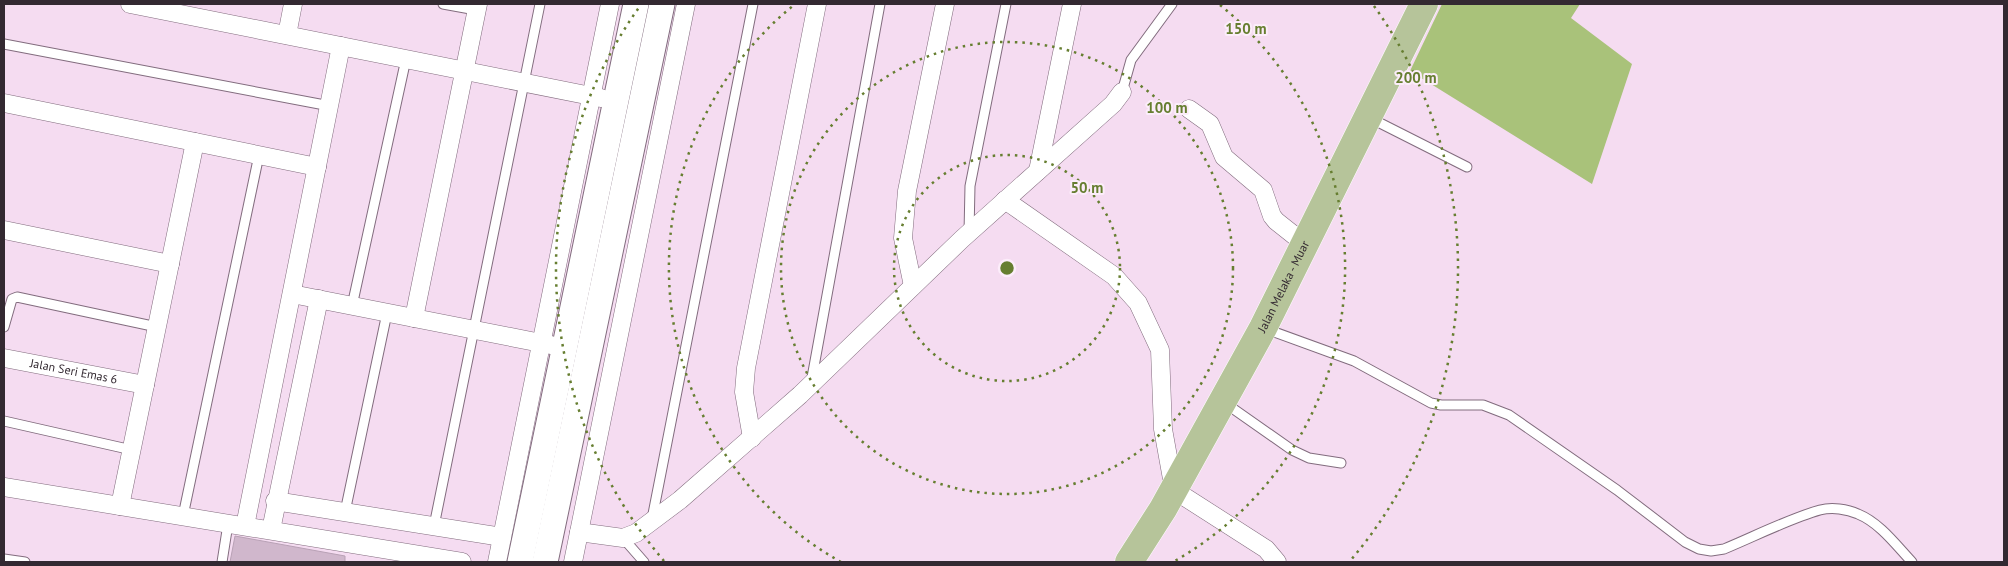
<svg xmlns="http://www.w3.org/2000/svg" width="2008" height="566" viewBox="0 0 2008 566" font-family="'PT Sans',sans-serif">
<style>
.green{fill:#a9c27a}
.building{fill:#d0b7cc;stroke:#b8a1b5}
.lines{fill:none;stroke-linecap:round;stroke-linejoin:round}
.lane-casing{stroke:#826c7e;stroke-width:11}
.street-casing{stroke:#826c7e;stroke-width:19}
.secondary-casing{stroke:#826c7e;stroke-width:27}
.primary-casing{stroke:#fff;stroke-width:29}
.lane{stroke:#fff;stroke-width:9}
.street{stroke:#fff;stroke-width:18}
.secondary{stroke:#fff;stroke-width:25}
.primary{stroke:#b6c49a;stroke-width:28}
.ring{fill:none;stroke:#667e30;stroke-width:2.5;stroke-dasharray:2.5 5}
.labels{text-anchor:middle;stroke-width:4;stroke-linejoin:round;paint-order:stroke}
.street-label{font-size:12px;fill:#332931;stroke:#fcedfa}
.centre{fill:#667e30;stroke:#fcedfa;stroke-width:2.5}
.ring-label{font-size:15px;text-anchor:middle;font-weight:bold;fill:#667e30;stroke:#fcedfa;stroke-width:4;stroke-linejoin:round;paint-order:stroke}
</style>
<rect width="100%" height="100%" fill="#f5dcf1"/>
<polygon class="green" points="1442,4 1580,4 1571,18 1632,64 1592,184 1410,71"/>
<polygon class="building" points="235,536 345,556 345,562 230,562"/>
<g class="lines">
<defs>
<g id="lane">
<polyline points="443,4 476,10"/>
<polyline points="4,44 330,106"/>
<polyline points="1122,92 1131,60 1172,4"/>
<polyline points="1370,118 1467,167"/>
<polyline points="969,233 970,186 1006,4"/>
<polyline points="352,306 406,59"/>
<polyline points="4,327 12,299 17,297 157,327"/>
<path d="M1266,329L1354,361L1431,403L1441,405H1483L1509,415L1617,490L1685,542L1699,549L1711,551L1724,549C1753,537 1791,518 1820,510C1832,507 1847,509 1858,514C1880,523 1896,545 1912,562"/>
<polyline points="811,383 880,4"/>
<polyline points="1225,403 1292,450 1309,458 1341,463"/>
<polyline points="4,421 132,450"/>
<polyline points="345,512 387,313"/>
<polyline points="183,516 259,155"/>
<polyline points="652,519 753,4"/>
<polyline points="434,526 540,4"/>
<polyline points="623,538 644,562"/>
<polyline points="4,559 25,562"/>
<polyline points="222,562 228,524"/>
</g>
<g id="street">
<polyline points="130,4 601,98"/>
<polyline points="287,35 293,4"/>
<polyline points="4,103 317,167"/>
<polyline points="1189,109 1210,124 1224,157 1263,190 1272,216 1276,221 1305,244"/>
<polyline points="1038,171 1072,4"/>
<polyline points="1005,200 1114,276 1138,303 1160,350 1163,429 1174,490 1266,549 1277,562"/>
<polyline points="4,230 170,264"/>
<polyline points="913,286 903,238 907,191 945,4"/>
<polyline points="292,294 551,345"/>
<polyline points="414,318 478,4"/>
<path id="s1" d="M4,358L145,385"/>
<polyline points="752,438 744,392 746,368 817,4"/>
<polyline points="4,487 462,562"/>
<polyline points="275,501 502,537"/>
<polyline points="120,506 195,142"/>
<polyline points="245,526 341,46"/>
<polyline points="271,530 319,299"/>
<polyline points="579,532 623,538 636,533 680,500 800,395 962,239 1113,104 1122,92"/>
<polyline points="497,562 610,4"/>
<polyline points="573,562 686,4"/>
</g>
<g id="secondary">
<polyline points="520,562 636,4"/>
<polyline points="545,562 662,4"/>
</g>
<g id="primary">
<path id="s2" d="M1129,562L1163,509L1263,328L1424,4"/>
</g>
</defs>
<use href="#lane" class="lane-casing"/>
<use href="#street" class="street-casing"/>
<use href="#secondary" class="secondary-casing"/>
<use href="#primary" class="primary-casing"/>
<use href="#lane" class="lane"/>
<use href="#street" class="street"/>
<use href="#secondary" class="secondary"/>
<use href="#primary" class="primary"/>
</g>
<g class="ring">
<circle cx="1007" cy="268" r="113"/>
<circle cx="1007" cy="268" r="226"/>
<path d="M841 562A338 338 0 0 1 794 5M1220 5A338 338 0 0 1 1173 562"/>
<path d="M664 561A451 451 0 0 1 640 6M1374 6A451 451 0 0 1 1350 561"/>
</g>
<g class="labels">
<g class="street-label">
<text dy="4" stroke="none"><textPath href="#s2" startOffset="316">Jalan Melaka - Muar</textPath></text>
<text dy="4" stroke="none"><textPath href="#s1" startOffset="71">Jalan Seri Emas 6</textPath></text>
</g>
</g>
<circle cx="1007" cy="268" r="8" class="centre"/>
<g class="ring-label">
<text x="1246" y="34">150 m</text>
<text x="1416" y="83">200 m</text>
<text x="1167" y="113">100 m</text>
<text x="1087" y="193">50 m</text>
</g>
<rect width="2008" height="566" fill="none" stroke="#332931" stroke-width="10"/>
</svg>
